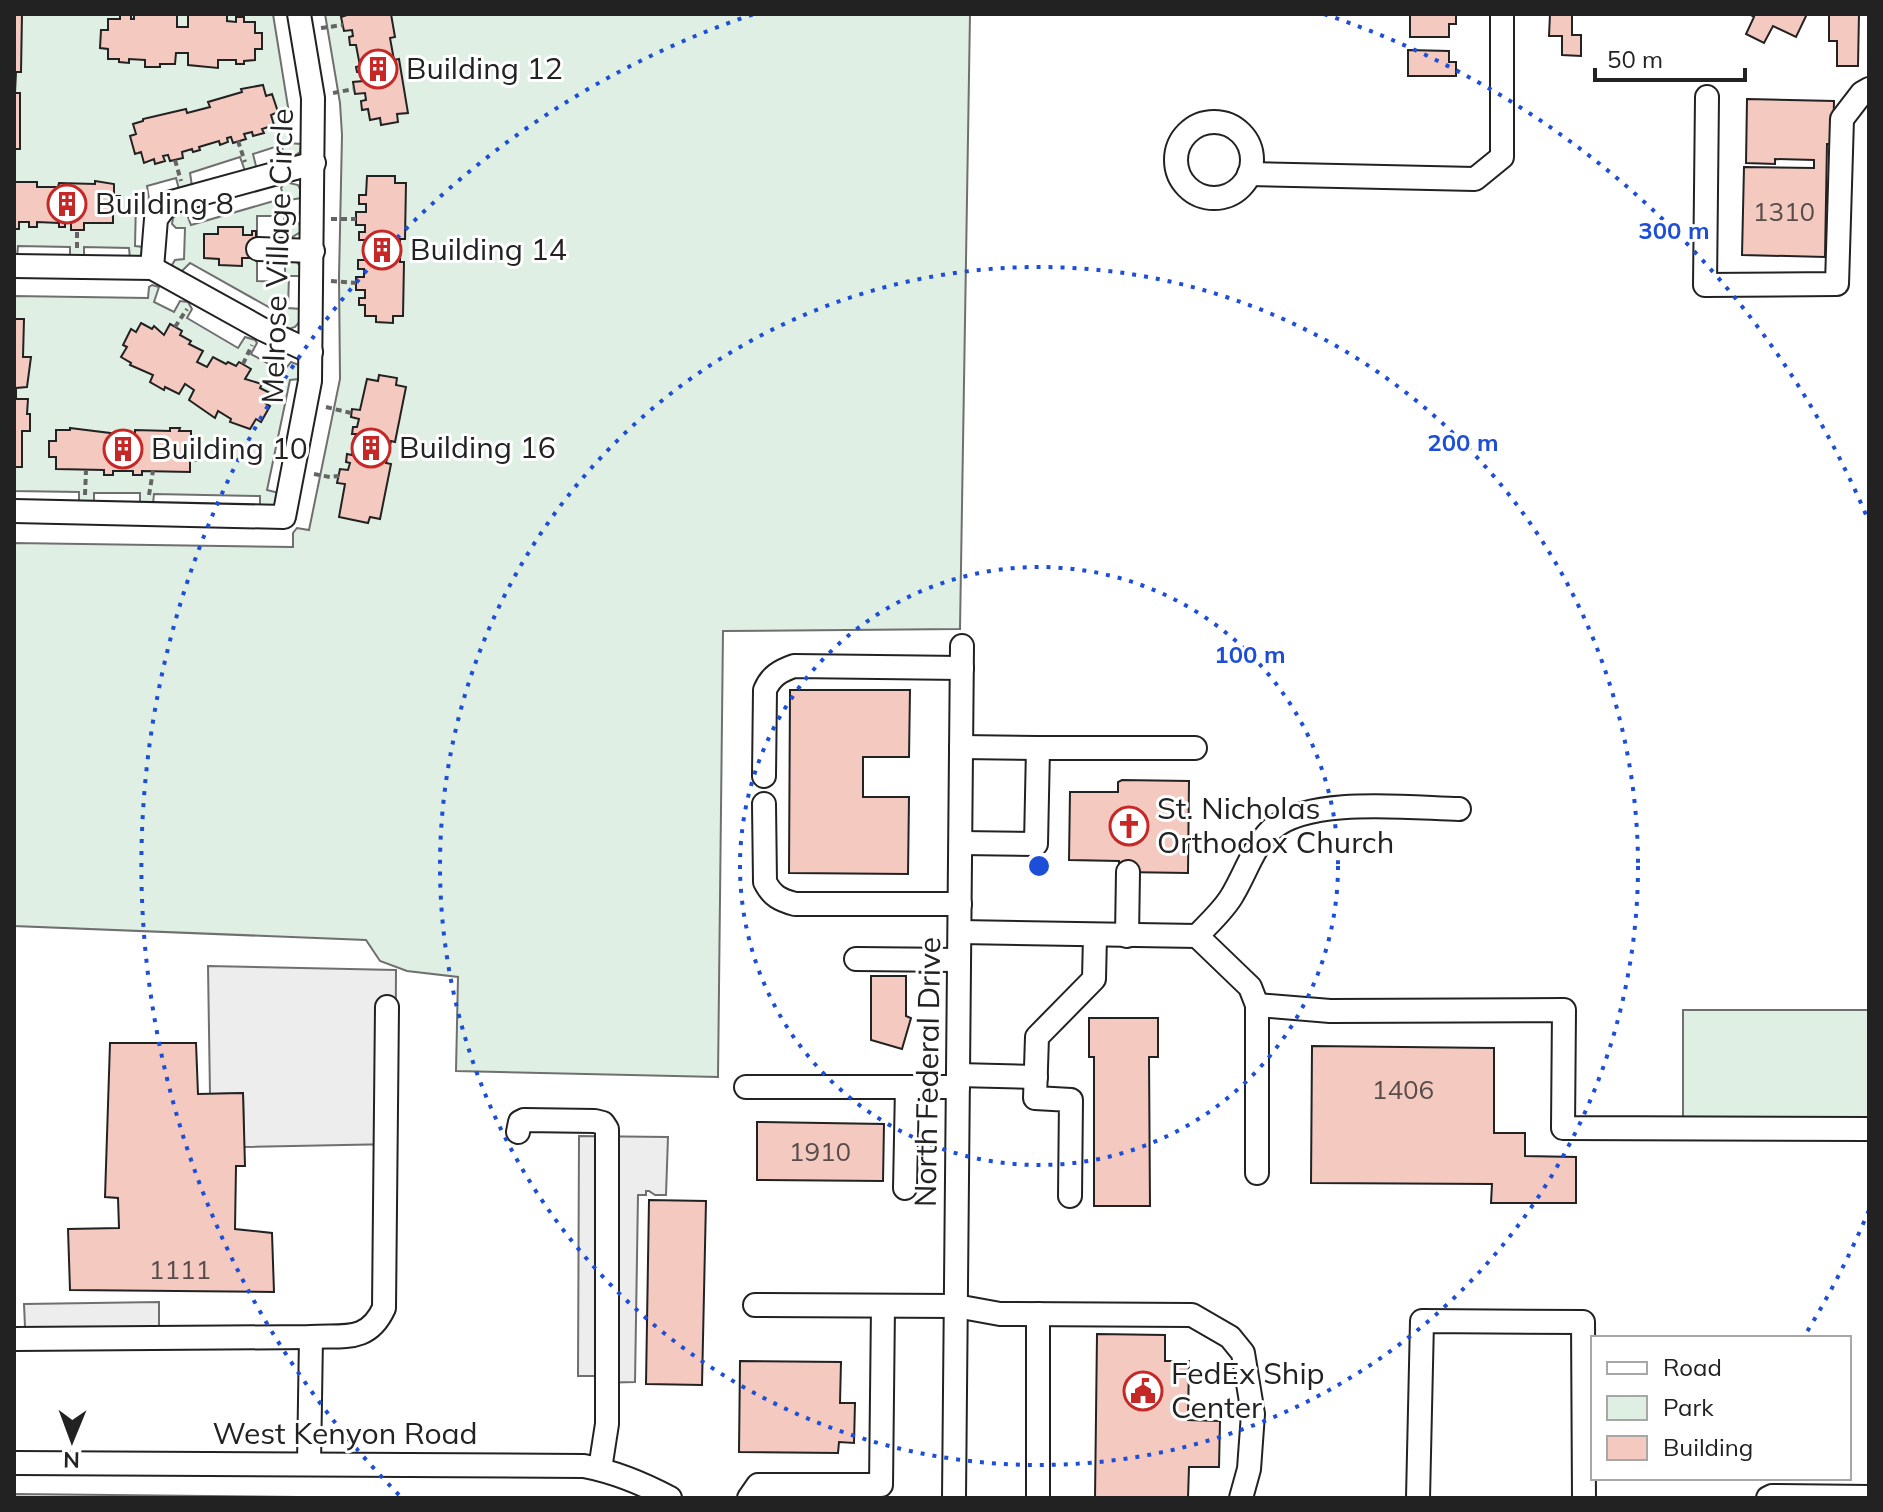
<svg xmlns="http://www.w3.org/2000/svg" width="1883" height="1512" viewBox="0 0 1883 1512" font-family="Mulish,sans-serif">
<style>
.green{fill:#e0efe3;stroke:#6f6f6f;stroke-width:2}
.parking{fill:#ededed;stroke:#6f6f6f;stroke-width:2}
.building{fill:#f3c9c0;stroke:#222;stroke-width:2}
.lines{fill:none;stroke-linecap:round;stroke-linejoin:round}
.minor-casing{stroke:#222;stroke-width:26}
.path{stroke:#646464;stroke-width:4;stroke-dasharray:6 4;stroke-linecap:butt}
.minor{stroke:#fff;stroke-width:22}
.ring{fill:none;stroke:#1d4ed8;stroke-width:4;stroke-dasharray:4 8}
.labels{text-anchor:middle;stroke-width:6;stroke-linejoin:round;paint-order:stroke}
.number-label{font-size:26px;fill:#564c4a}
.poi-label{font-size:30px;fill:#222;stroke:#fff;text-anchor:start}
.street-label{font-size:30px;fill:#222;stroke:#fff}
.centre{fill:#1d4ed8;stroke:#fff;stroke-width:4}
.ring-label{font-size:24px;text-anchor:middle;font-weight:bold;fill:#1d4ed8;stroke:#fff;stroke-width:6;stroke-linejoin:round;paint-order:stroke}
</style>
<rect width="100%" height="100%" fill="#fff"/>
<g class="green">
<polygon points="14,14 273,14 289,113 289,143 301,144 300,152 290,159 286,158 281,145 253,154 256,166 253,170 245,171 240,157 190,173 192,186 179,189 176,178 147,186 149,199 136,201 135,246 144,247 146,256 130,259 129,248 84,247 84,259 70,259 70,247 18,246 17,258 14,261"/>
<polygon points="325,14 970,14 960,629 723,631 718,1077 456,1071 458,977 407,971 380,961 366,940 14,926 14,543 293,547 293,533 297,528 309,530 340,379 339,277 342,135 340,103"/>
<polygon points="285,182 298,185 303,195 301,198 289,200 289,223 299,223 302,231 289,239 285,236 284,216 257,216 257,281 285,282 285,263 288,259 296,261 301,267 300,276 289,276 288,308 301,309 302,319 295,327 286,330 276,326 281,314 190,263 179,274 172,265 175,260 184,259 185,228 176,228 172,224 173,218 179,212 186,212 191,225 284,198 281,188"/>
<polygon points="152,285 159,287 154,302 174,312 180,301 188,302 192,309 187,318 238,348 245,337 255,340 257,343 251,354 283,372 291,362 299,365 302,371 299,379 290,380 267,490 279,493 279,504 270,510 260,507 260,496 154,494 153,504 140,507 140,493 94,493 94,505 79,502 79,492 14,491 14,296 148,298 149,287"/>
<polygon points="1683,1010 1869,1010 1869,1118 1683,1117"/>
<polygon points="14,1494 390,1498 14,1498"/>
</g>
<g class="parking">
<polygon points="208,966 396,970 395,1144 244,1147 243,1093 210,1094"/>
<polygon points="579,1136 668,1137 666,1195 655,1195 649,1191 646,1191 646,1195 638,1195 635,1382 596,1383 595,1376 578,1376"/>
<polygon points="159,1302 159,1349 26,1350 24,1304"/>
</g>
<g class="building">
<polygon points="22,14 21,72 16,72 15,93 20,93 20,149 14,149 14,15"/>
<polygon points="120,14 131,14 131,19 134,19 134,14 177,15 177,27 188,27 188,15 227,14 227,21 236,22 236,17 244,17 244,22 255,22 255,33 262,33 262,49 255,49 255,60 244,61 244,64 236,64 236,60 218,60 218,68 188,65 188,53 176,53 175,64 160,64 160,67 145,67 145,60 129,59 129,63 119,62 119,59 108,59 108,49 100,48 101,30 108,30 108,19 120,19"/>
<polygon points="350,14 391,14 395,37 390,38 394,60 399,59 408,113 397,114 398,122 381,125 380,118 370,120 368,109 362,110 361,101 366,100 365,93 355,94 353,82 363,81 361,72 357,72 356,67 360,66 356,45 350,45 349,37 353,36 352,30 344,31 341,17"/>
<polygon points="1410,14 1456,14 1456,24 1449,24 1449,37 1410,37"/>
<polygon points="1550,14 1572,14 1572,35 1581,35 1581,56 1562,55 1562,36 1549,36"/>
<polygon points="1749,14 1807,14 1796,37 1773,26 1764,43 1746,34 1754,17"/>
<polygon points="1829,14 1859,14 1858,66 1837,66 1837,41 1829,41"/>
<polygon points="1408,50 1449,51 1449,62 1456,62 1456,76 1408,76"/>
<polygon points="263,85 266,96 272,94 278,112 271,115 274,125 262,129 264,133 253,136 252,132 244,134 246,139 233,143 231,137 227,138 228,142 220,145 219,141 199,147 200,150 193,152 192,149 182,152 183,158 170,161 168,155 163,156 165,161 155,164 154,159 144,163 141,152 135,154 130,136 136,134 133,124 143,121 143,119 186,109 187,113 210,107 208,102 242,92 241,89"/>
<polygon points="1747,99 1834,101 1833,144 1827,144 1825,257 1742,255 1744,167 1814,168 1814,160 1775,159 1775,164 1746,163"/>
<polygon points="367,176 395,176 395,183 406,183 405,239 400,239 400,262 404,262 403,316 393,316 393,323 376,322 376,316 365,316 365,305 359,305 359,298 365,298 365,290 356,290 356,277 364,277 364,269 358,269 358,260 365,260 365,240 359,240 359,232 365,232 365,225 356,225 356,212 366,212 366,204 359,204 359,195 366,195"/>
<polygon points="95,181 114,184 114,196 120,196 120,212 113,212 113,223 84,223 84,230 71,230 71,223 65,223 65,227 59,227 59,223 37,222 37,227 29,227 29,222 19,222 19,229 14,229 14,182 37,182 37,187 58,187 59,183 95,184"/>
<polygon points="218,227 243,227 243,235 252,235 252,231 256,231 256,258 242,258 242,266 219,265 219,259 204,258 204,234 218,234"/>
<polygon points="14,319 24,319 23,357 31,357 27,387 16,388 16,399 28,399 27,414 30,414 30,431 22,431 22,467 14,467"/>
<polygon points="141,323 152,329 154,326 164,335 170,324 182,331 180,335 191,341 189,344 203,351 197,362 207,367 213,357 226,364 228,362 236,366 239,362 251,369 245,379 262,384 260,388 270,393 265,403 270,406 261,422 256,419 250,429 230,422 231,419 218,411 215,418 189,400 194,390 185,384 179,394 165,387 164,390 150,382 153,375 130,365 131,363 121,357 127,347 123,345 131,329 136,332"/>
<polygon points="379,375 397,378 396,385 406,387 395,442 391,441 386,463 391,464 380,519 370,517 368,523 339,517 345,484 337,483 340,469 348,470 350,463 346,462 347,454 352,455 356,434 352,434 353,427 357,427 359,419 351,417 352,409 360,410 367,379 378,381"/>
<polygon points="70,428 135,436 135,430 170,431 170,428 180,428 179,431 191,431 191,441 197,441 197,461 190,461 190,472 142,471 142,475 133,475 133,471 113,471 113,475 104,475 104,470 56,469 56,457 49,457 49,441 56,441 56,430 70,430"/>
<polygon points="790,690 910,690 909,757 863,757 863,797 909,797 908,874 789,873"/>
<polygon points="1122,780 1189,781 1188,873 1122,872 1119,869 1119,861 1069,860 1070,792 1118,792 1118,782"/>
<polygon points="871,976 906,976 906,1016 911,1018 902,1049 871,1040"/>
<polygon points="1089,1018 1158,1018 1158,1057 1149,1057 1150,1206 1094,1206 1094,1057 1089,1057"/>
<polygon points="110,1043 196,1043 198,1094 243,1093 245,1166 236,1166 235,1229 272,1233 274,1292 70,1290 68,1229 119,1228 118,1198 105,1197"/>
<polygon points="1312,1046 1494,1048 1494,1133 1525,1133 1525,1156 1576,1157 1576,1203 1491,1203 1492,1184 1311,1183"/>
<polygon points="757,1122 884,1124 883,1181 757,1180"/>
<polygon points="649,1200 706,1201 702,1385 646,1384"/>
<polygon points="1097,1334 1165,1335 1165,1361 1189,1361 1188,1420 1220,1421 1219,1467 1189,1467 1188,1498 1095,1498"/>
<polygon points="740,1361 841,1362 840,1403 855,1403 854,1443 839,1442 838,1453 739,1452"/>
</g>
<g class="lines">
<defs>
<g id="minor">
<polyline points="1707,97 1705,285 1837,284 1842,119 1862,93 1869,89"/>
<circle cx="1214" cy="160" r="38"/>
<polyline points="1249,174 1475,179 1502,157 1502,14"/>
<polyline points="258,249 313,251"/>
<polyline points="14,266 152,268 262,329 311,352"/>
<polyline points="152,268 156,219 168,203 314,163"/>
<polyline points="14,511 284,517 310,381 313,98 299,14"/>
<polyline points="961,747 1038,748"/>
<path d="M764,776L765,690C771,676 780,671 794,666L962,668"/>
<path d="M764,804L765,882C772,896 780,900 795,904H960"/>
<polyline points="961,843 1036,844 1038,748 1195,748"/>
<polyline points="960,932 1197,936"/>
<polyline points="1127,936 1128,872"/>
<path d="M1197,936C1209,923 1225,909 1233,894C1246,872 1253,848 1271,830C1307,796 1411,808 1459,809"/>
<polyline points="1197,936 1250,987 1257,1005 1257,1173"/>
<polyline points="856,959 959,960"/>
<polyline points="1257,1005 1330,1011 1564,1010 1563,1128 1869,1129"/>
<polyline points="958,1075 1036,1077"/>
<polyline points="746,1087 958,1087"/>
<polyline points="518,1132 520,1122 524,1120 595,1121 603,1123 607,1129 607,1424 600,1469"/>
<polyline points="905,1188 907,1087"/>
<polyline points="1070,1196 1071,1100 1035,1098 1037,1037 1094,979 1095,936"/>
<polyline points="755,1305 956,1306 1000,1314 1192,1315 1230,1337 1243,1353 1253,1414 1249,1469 1241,1498"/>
<polyline points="1038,1314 1038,1498"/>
<path d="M14,1339L311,1337C344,1335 368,1343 384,1308L387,1007"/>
<path d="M14,1463L584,1466C615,1472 642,1483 670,1498"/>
<polyline points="309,1464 311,1337"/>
<polyline points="749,1498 758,1485 881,1485 883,1306"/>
<polyline points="954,1498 962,646"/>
<polyline points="1418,1498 1422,1321 1583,1322 1584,1498"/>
<polyline points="1768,1498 1772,1496 1869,1497"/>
</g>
</defs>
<use href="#minor" class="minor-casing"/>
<g class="path">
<polyline points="321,28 343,25"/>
<polyline points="333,93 354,89"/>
<polyline points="238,141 245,162"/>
<polyline points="175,160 181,181"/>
<polyline points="331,219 356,219"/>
<polyline points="77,248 77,230"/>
<polyline points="331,281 356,283"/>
<polyline points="175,327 187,309"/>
<polyline points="243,364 252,345"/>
<polyline points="326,407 351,413"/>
<polyline points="314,474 330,477 339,476"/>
<polyline points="85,495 86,470"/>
<polyline points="149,495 153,471"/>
</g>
<use href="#minor" class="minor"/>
</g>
<g class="ring">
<circle cx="1039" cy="866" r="299"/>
<circle cx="1039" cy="866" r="599"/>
<path d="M1869 1210A898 898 0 0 1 1805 1335M399 1495A898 898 0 0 1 754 14M1324 14A898 898 0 0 1 1869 522"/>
</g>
<defs>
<symbol id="building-ring" viewBox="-11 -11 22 22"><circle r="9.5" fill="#fff" stroke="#c62828" stroke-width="1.5"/><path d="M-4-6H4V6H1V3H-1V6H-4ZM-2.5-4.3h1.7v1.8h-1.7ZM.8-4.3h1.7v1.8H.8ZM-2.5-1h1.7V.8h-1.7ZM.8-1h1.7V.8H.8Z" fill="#c62828"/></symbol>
<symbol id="church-ring" viewBox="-11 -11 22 22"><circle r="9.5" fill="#fff" stroke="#c62828" stroke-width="1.5"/><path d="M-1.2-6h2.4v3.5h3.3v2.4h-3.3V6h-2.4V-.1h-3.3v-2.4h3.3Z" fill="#c62828"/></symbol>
<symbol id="civic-ring" viewBox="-11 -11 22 22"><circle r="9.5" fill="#fff" stroke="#c62828" stroke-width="1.5"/><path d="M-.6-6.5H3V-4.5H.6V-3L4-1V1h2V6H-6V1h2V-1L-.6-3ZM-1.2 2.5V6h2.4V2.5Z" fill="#c62828"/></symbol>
</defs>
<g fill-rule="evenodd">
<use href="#building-ring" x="356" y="47" width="44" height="44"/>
<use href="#building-ring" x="45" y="182" width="44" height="44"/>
<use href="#building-ring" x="360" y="228" width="44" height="44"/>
<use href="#building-ring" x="349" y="426" width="44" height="44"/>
<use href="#building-ring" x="101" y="427" width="44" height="44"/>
<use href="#church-ring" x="1107" y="804" width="44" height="44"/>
<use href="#civic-ring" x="1121" y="1369" width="44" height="44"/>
</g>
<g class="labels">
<g class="number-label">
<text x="1784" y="221">1310</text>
<text x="1403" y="1099">1406</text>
<text x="820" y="1161">1910</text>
<text x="180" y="1279">1111</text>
</g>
<g class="poi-label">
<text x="406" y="79">Building 12</text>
<text x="95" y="214">Building 8</text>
<text x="410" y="260">Building 14</text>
<text x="399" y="458">Building 16</text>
<text x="151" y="459">Building 10</text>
<text x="1157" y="819">St. Nicholas<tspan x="1157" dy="34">Orthodox Church</tspan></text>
<text x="1171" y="1384">FedEx Ship<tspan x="1171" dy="34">Center</tspan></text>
</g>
<g class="street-label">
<text transform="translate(278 256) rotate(-88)" y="10">Melrose Village Circle</text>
<text transform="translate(928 1072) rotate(-89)" y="10">North Federal Drive</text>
<text x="345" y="1444">West Kenyon Road</text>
</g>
</g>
<circle cx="1039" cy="866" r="12" class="centre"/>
<g class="ring-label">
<text x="1674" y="239">300 m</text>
<text x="1463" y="451">200 m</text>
<text x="1250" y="663">100 m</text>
</g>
<rect width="1883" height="1512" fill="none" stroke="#222222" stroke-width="32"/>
<rect x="1591" y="1336" width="260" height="144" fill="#ffffff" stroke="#a7a7a7" stroke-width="2"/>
<rect x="1607" y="1362" width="40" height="12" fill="#ffffff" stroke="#a7a7a7" stroke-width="2"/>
<text x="1663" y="1376" font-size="24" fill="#222222">Road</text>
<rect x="1607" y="1396" width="40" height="24" fill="#e0efe3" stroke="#a7a7a7" stroke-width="2"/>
<text x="1663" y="1416" font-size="24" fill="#222222">Park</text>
<rect x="1607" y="1436" width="40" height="24" fill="#f3c9c0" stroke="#a7a7a7" stroke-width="2"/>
<text x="1663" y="1456" font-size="24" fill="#222222">Building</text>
<g transform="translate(72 1440) rotate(181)" stroke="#ffffff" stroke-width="6" paint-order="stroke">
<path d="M0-6L14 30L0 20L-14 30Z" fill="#222222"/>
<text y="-12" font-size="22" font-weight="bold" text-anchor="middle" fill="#222222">N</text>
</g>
<path d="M1595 68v12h150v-12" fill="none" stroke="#222222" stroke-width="4"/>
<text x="1607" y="68" font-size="24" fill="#222222" stroke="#ffffff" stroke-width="6" paint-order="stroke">50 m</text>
</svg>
